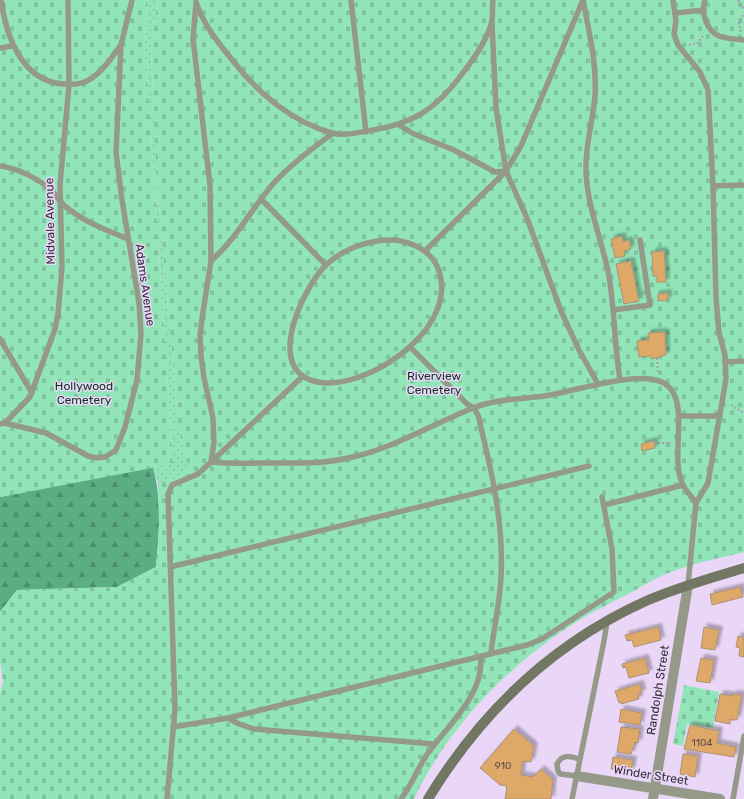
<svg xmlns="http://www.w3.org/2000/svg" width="744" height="799" viewBox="0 0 744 799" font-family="Rubik,sans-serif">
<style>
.grass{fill:url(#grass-dots)}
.forest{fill:url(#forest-firs)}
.cemetery{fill:url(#cemetery-stones)}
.building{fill:#dea867;stroke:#aa9277;filter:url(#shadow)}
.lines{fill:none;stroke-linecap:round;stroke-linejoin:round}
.path{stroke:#a99ab4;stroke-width:2;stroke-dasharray:2 2;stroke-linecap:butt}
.lane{stroke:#95998a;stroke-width:5.5}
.street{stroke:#95998a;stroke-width:10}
.secondary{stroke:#717762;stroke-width:10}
.labels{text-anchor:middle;stroke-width:3;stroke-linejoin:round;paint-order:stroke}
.number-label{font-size:10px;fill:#604c46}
.street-label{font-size:12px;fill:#362e3b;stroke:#ead7f8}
.park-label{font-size:12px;fill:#0e3422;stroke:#ead7f8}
</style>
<defs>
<pattern id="grass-dots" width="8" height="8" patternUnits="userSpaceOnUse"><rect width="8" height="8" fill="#92e5b8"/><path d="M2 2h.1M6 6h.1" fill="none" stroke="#7ec59f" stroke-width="1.8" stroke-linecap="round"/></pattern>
<pattern id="forest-firs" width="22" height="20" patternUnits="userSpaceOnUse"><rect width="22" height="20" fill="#5bae83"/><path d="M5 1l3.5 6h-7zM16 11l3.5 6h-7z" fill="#4c8e6c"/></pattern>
<pattern id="cemetery-stones" width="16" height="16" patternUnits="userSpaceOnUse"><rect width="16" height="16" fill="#92e5b8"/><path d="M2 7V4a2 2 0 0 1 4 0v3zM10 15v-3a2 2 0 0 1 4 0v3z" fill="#7ec59f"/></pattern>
<filter id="shadow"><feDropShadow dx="3.5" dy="-3.5" stdDeviation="1" flood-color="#0004"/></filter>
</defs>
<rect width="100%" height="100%" fill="#ead7f8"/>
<polygon class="grass" points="148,0 158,0 151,43 156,173 179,430 189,472 158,484 153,467 173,463 145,43"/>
<path class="forest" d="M153,467C162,500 159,534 156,567L117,587L17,590L0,612V497Z"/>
<g class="cemetery">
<polygon points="0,0 148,0 145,43 173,464 0,497"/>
<path d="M158,0H744V552C721,558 697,562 674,571C658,576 643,586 628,594C613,602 597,609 583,618C514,659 448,726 414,799H0V693L3,682L0,660V612L17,590L117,587L156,567L159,524L158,484L189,472L179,430L156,173L151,43Z"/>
<polygon points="684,685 719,692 713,728 687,724 683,746 673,744"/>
</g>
<g class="building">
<polygon points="622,236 623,242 629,240 631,249 624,251 625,256 615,258 611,239"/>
<polygon points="664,251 666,282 657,282 657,276 653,276 652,252"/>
<polygon points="631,261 639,301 624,304 616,264"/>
<polygon points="668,293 668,300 658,301 658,294"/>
<polygon points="665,332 666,355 651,359 651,356 639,357 637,341 649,340 648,333"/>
<polygon points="654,441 655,448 642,451 641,444"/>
<polygon points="740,587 743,597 712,605 710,594"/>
<polygon points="658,627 661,640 634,647 632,640 627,641 625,635"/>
<polygon points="704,627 719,630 715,650 701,648"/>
<polygon points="738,636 744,638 744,657 739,656 740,648 736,647"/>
<polygon points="645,658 649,673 629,678 626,667 623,668 622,664"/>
<polygon points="701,658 714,660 710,683 696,681"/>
<polygon points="640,684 642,693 638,694 639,699 621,704 621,702 619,703 615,691"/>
<polygon points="720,694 733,696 733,694 742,695 737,720 730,719 730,724 715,721"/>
<polygon points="621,709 642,713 640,725 619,722"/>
<polygon points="690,725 719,731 717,743 736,747 734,757 684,749"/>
<polygon points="621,727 640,729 638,743 635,742 631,754 617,752"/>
<polygon points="514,729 534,746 531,762 523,761 521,775 533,777 541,769 553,780 551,799 505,799 507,786 500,785 480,768"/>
<polygon points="683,754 698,756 695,777 680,774"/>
<polygon points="613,757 633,760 631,771 611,769"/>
</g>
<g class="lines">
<g class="path">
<polyline points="738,0 744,9"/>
<polyline points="741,32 739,24 744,13"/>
<polyline points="689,45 698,43 704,34"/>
<polyline points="657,358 658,373"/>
<polyline points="731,405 744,413"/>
<polyline points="654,443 671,443"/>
</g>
<g class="lane">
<path d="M1,0C6,35 21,81 63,84C72,85 84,84 92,78C104,70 112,57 120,46"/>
<polyline points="351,0 366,132"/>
<path d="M583,0C589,32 597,63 595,96C593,121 585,145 586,171C587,205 601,238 608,271C615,307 614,344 620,380"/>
<polyline points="673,0 676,21 674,34 678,45 700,72 708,90 713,186 716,298 719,333 725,355 726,379 708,483 696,503 688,585"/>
<path d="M705,0C701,13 706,30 719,36C726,39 736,39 744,40"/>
<path d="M196,2C203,24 219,44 233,61C258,93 292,122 332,133C344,136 356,133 368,131C412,124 436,110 462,74C473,60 488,38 492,21C493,14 492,7 493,0"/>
<polyline points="675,13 704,10"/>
<polyline points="492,23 496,108 506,171 527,218 561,311 579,350 598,384"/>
<polyline points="0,48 12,46"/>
<polyline points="399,125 414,134 454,150 495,172 506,171"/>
<path d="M0,166C17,168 40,179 53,192C58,198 62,205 70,210C87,223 108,231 128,239"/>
<polyline points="713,186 744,185"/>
<polyline points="261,199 326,265"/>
<path d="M395,240C412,242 430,251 437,266C463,323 376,385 326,383C260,380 300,291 326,265C344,248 371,239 395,240Z"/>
<polyline points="425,251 506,171 521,146 583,0"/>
<path d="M211,261C236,239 251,210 272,185C290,165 312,149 333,133"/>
<polyline points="613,310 650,305 640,240"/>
<polyline points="0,339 32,393"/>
<path d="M410,347L467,404L474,408L478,415C491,469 504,521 501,577C500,602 494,627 491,653"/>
<polyline points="725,362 744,361"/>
<polyline points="679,416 720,416"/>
<polyline points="5,423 46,433 88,456 97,458 105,457 116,450 125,427 137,380 141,334 139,303 122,200 116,152 121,45 132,0"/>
<polyline points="0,424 5,423 30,397 55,329 58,314 62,267 60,185 69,85 68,0"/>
<path d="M211,462C231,464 252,463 272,463C299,463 326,464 353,457C396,447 433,424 473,408C496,399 521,399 545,396C572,392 647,366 668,386C690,406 669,458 683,485C686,491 692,497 696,503"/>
<polyline points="211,462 303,376"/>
<polyline points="604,505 683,485"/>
<polyline points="170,567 589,466"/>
<polyline points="228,718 239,724 254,729 434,744"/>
<polyline points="173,727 228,718 527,645 542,639 614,592 612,549 602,497"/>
<path d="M577,776L560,774L558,771L557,764C562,754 570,756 579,759"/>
<polyline points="167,799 175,709 168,494 172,485 198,474 211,462 214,442 213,418 204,378 201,356 200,335 203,312 211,261 210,185 193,39 196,3"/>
<path d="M401,799C411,786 417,770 426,756C445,728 487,692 480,656"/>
<polyline points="572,799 604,641 607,621"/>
<polyline points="733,799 744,736"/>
</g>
<g class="street">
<polyline points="577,776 720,799"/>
<polyline points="653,799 688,585"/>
</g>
<path class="secondary" d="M428,799C481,712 553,643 646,601C678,587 711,578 744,568"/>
</g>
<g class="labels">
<g class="number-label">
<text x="702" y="746">1104</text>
<text x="503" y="769">910</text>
</g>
<g class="street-label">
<text transform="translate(50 221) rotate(-91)" y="4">Midvale Avenue</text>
<text transform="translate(145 285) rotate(82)" y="4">Adams Avenue</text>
<text transform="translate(658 690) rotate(-81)" y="4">Randolph Street</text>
<text transform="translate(651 775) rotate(9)" y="4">Winder Street</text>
</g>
<g class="park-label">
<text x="434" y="380">Riverview<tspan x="434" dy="14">Cemetery</tspan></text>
<text x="84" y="390">Hollywood<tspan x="84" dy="14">Cemetery</tspan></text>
</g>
</g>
</svg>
